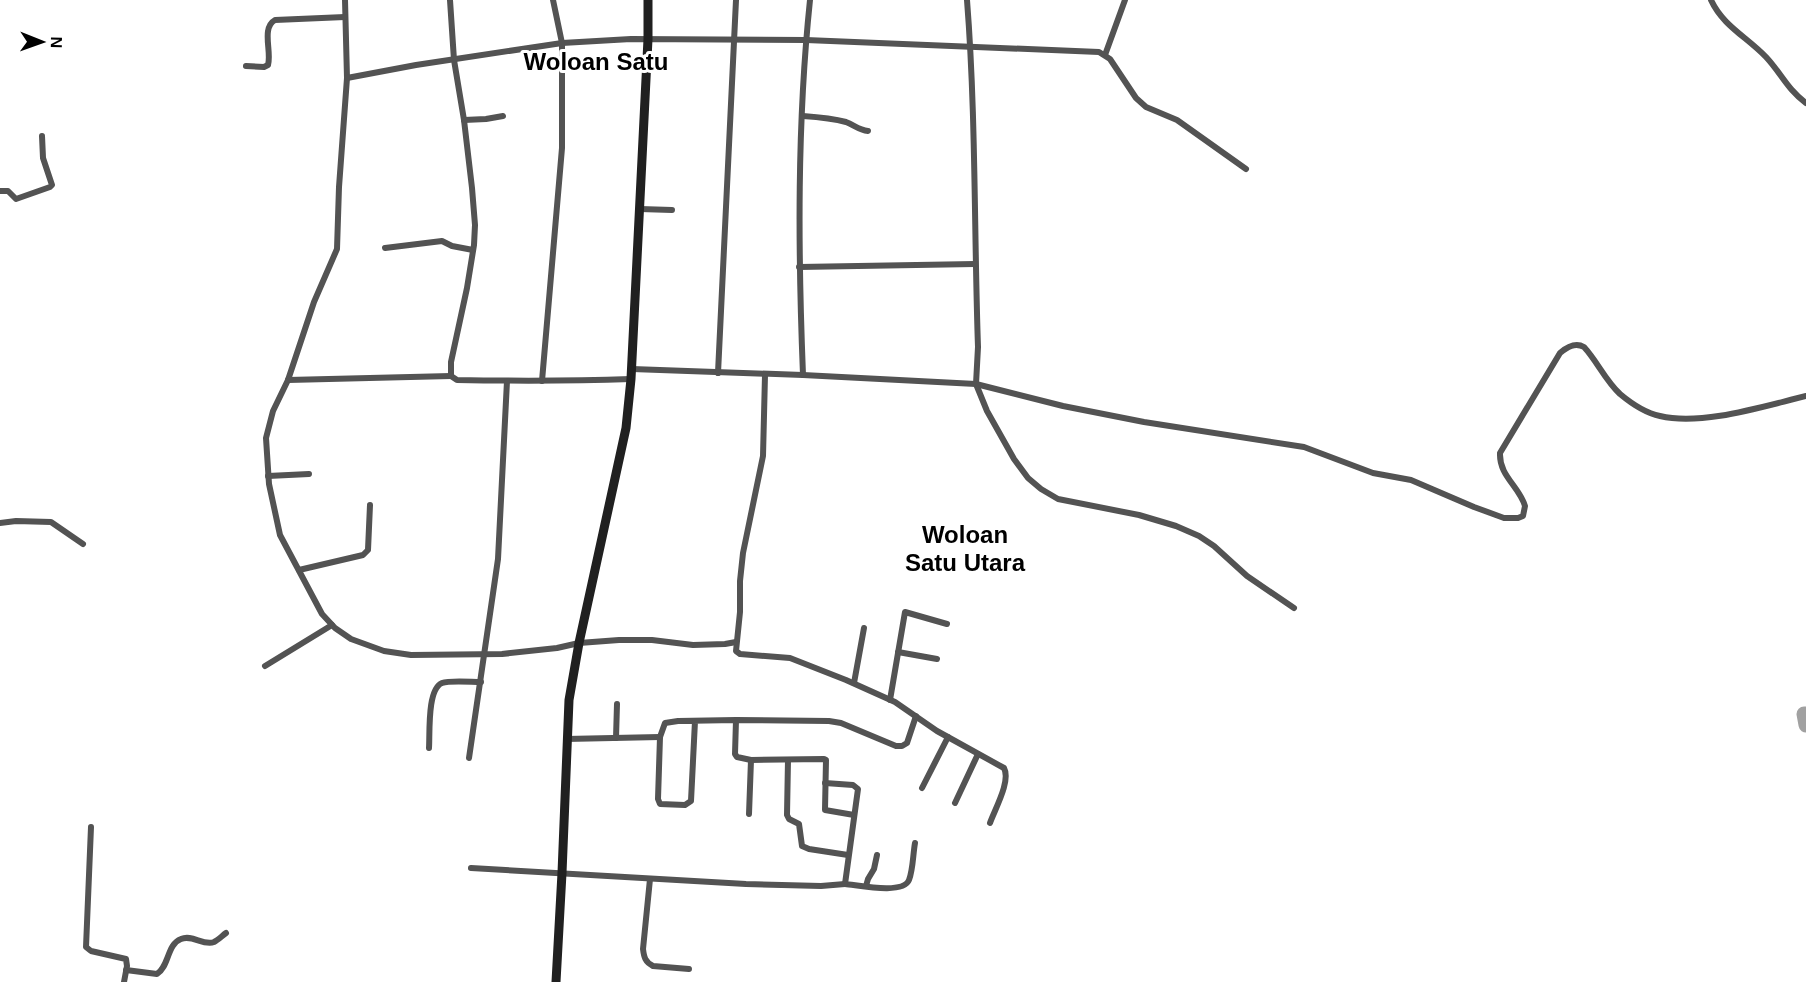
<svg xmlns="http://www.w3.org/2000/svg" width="1806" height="982" viewBox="0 0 1806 982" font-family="Arial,sans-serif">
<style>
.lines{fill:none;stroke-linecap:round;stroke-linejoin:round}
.river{stroke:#a1a1a1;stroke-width:15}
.street{stroke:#535353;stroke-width:6}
.secondary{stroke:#202020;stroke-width:9}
.labels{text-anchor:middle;stroke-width:6;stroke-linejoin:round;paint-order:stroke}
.quarter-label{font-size:24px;font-weight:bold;fill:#000;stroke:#fff}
</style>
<rect width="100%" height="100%" fill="#fff"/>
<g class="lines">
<polyline class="river" points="1806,714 1804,714 1806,725"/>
<g class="street">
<polyline points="345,0 347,78 339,187 337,249 314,302 288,380 273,411 266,438 269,484 280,535 322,614 335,628 351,639 384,651 411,655 502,654 557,648 579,643 619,640 652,640 693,645 725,644 736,642"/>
<path d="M450,0L454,60L464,120L472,188L475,225L474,245L467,288L451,362V376L457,380C516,381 573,381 631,379"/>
<path d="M967,0C976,115 974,232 978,347L976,384L987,411L1014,459L1028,478L1041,489L1058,499L1139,515L1176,526L1199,536L1214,546L1247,576L1294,608"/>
<path d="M1711,0C1723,26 1747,37 1766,57C1781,73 1787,89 1806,103"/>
<polyline points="1105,55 1125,0"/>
<path d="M246,66L264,67L268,65C272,52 261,28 275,20L345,17"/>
<polyline points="347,78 416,65 562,43 631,39 806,40 1099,52 1110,59 1136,98 1146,107 1177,120 1246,169"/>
<path d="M802,116C816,117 831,118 846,122C854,125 859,130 868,131"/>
<polyline points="464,120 486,119 503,116"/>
<polyline points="0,191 8,191 16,199 50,187 52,185 43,158 42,136"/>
<polyline points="640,209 672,210"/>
<polyline points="385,248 442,241 452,246 473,250"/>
<polyline points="799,267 975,264"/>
<path d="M632,369L803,375L976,384L1063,406L1144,422L1304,447L1373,473L1411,480L1474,507L1504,518H1518L1523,516L1525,506C1519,486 1499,476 1500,453L1560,353C1567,347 1575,342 1584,347C1597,361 1605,380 1620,394C1632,404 1645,413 1660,416C1702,426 1764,406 1806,396"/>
<polyline points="718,373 736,0"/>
<path d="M765,375L763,456L743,553L740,581V612L736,651L740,654L790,658L846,680L895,702L937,731L1004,768C1011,781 995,809 990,823"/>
<path d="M803,375C798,250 797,125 810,0"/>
<polyline points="288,380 451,376"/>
<polyline points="542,381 562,148 562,43 553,0"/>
<polyline points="268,476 309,474"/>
<polyline points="0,523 16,521 51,522 83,544"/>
<polyline points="299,570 363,555 368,550 370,505"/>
<polyline points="898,652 937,659"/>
<polyline points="265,666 332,625"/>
<polyline points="854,683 864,628"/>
<polyline points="890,700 905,612 947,624"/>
<polyline points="736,720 735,754 737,757 751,760 824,759 826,760 825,810 854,815"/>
<polyline points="695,721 691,801 685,805 660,804 658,799 660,737 665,723 678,721 736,720 829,721 841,723 896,746 902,746 907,743 916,716"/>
<polyline points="616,738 617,704"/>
<polyline points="566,739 660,737"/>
<path d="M429,748C430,734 427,689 442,683C450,680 471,682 481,682"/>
<polyline points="469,758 498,559 507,381"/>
<polyline points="788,760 787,815 789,819 799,824 802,846 809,849 848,855"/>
<path d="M825,783L853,785L858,789L845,884C858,885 903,895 909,880C913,870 913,854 915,843"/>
<polyline points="922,788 948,737"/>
<polyline points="955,803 978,754"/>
<polyline points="749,814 751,760"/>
<polyline points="91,827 86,947 91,951 126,959 127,966 124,982"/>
<polyline points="471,868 746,884 821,886 845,884"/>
<path d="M650,879L643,949C644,957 645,962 653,966L689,969"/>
<polyline points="866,886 868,879 874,869 877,855"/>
<path d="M126,970L157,974C169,967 167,944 181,939C192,934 203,946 214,942C218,940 222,936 226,933"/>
</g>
<polyline class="secondary" points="556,982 562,873 569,700 579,643 626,428 631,379 648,39 648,0"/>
</g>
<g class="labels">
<g class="quarter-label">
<text x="596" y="70">Woloan Satu</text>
<text x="965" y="543">Woloan<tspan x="965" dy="28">Satu Utara</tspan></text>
</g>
</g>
<g transform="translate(42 42) rotate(91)" stroke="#ffffff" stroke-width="4.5" paint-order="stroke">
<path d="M0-4.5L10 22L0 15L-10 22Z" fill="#000000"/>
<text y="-9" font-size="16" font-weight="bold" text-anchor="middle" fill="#000000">N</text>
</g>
</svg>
